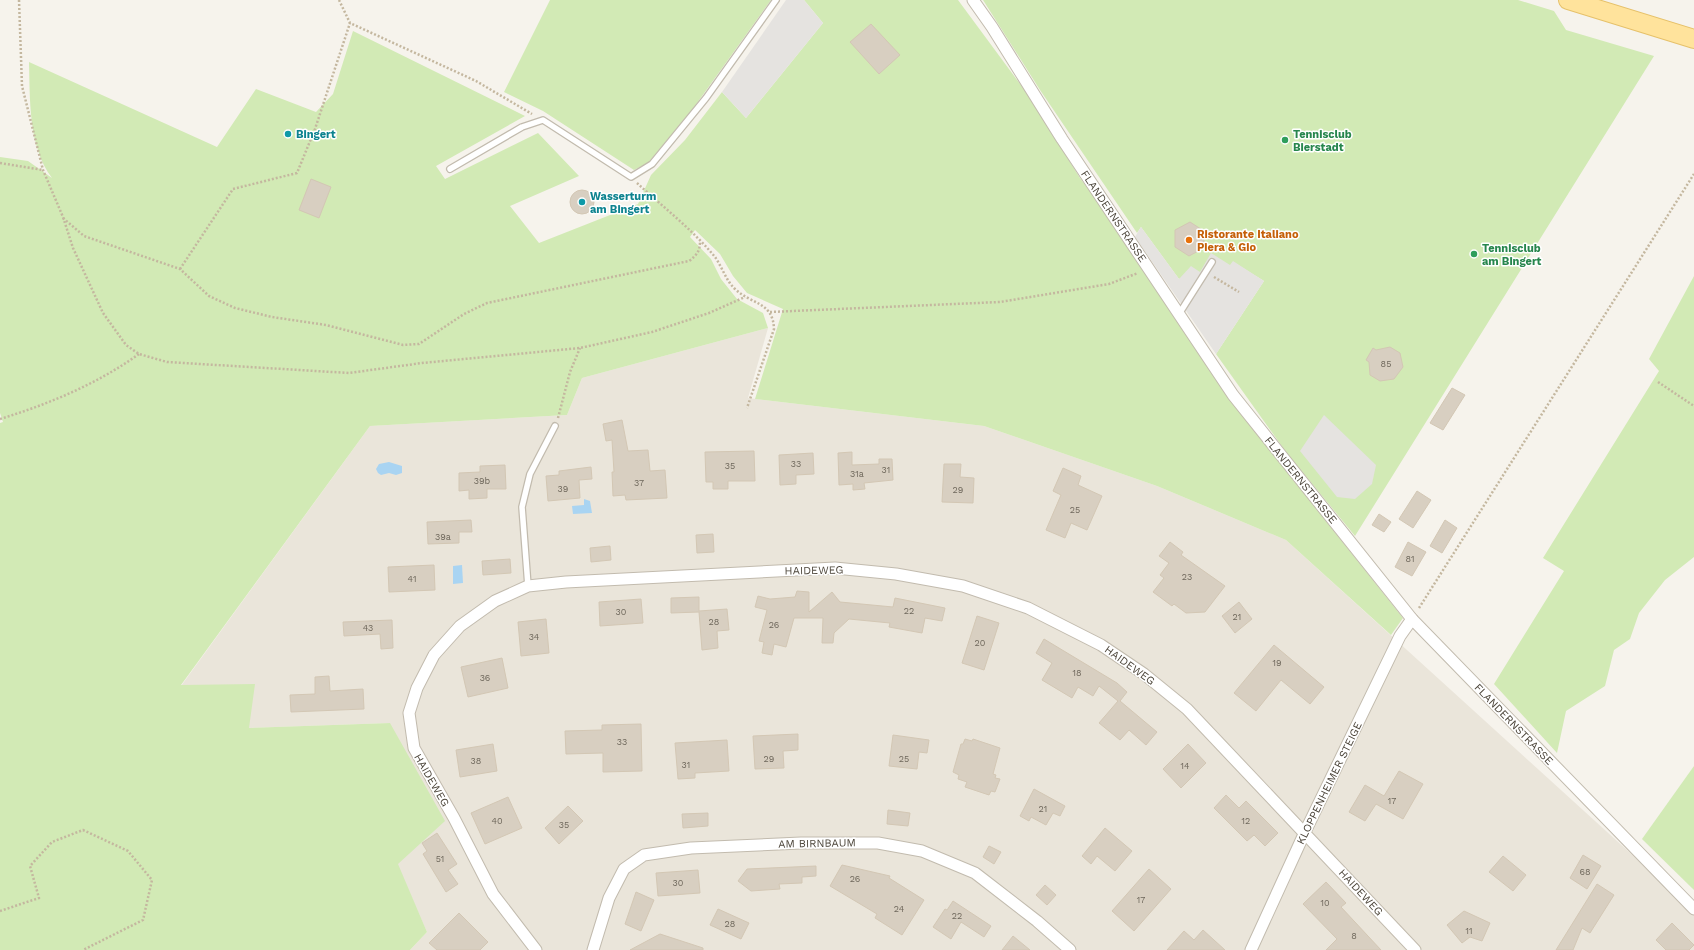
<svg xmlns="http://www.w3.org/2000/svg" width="1694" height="950" viewBox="0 0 1694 950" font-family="'Work Sans',sans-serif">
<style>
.residential{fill:#eae5da}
.green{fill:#d2eab5}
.parking{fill:#e5e3e0}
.water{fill:#a9d4f2}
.building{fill:#d8cfc1;stroke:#d3c7b4}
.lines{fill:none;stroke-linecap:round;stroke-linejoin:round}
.lane-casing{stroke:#c2bbae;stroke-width:8}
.street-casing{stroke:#c2bbae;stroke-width:13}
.primary-casing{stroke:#e6c16a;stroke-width:20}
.path{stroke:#c4b79f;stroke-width:2.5;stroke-dasharray:2 2;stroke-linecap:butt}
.lane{stroke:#fff;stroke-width:5.5}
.street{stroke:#fff;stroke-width:11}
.primary{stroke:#ffe39c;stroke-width:18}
.culture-dot{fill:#0f9aa8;stroke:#fff;stroke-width:1.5}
.leisure-dot{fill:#2e9e5b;stroke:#fff;stroke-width:1.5}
.food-dot{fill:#e8710a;stroke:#fff;stroke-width:1.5}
.labels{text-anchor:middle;stroke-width:3;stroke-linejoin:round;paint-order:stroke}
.number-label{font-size:9px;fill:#6e675b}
.culture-label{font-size:11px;font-weight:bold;fill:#0d838f;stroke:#fff;text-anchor:start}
.leisure-label{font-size:11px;font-weight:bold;fill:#27864d;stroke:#fff;text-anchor:start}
.street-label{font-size:11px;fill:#4b4439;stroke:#fff}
.food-label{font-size:11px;font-weight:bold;fill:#c56008;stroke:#fff;text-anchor:start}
</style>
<rect width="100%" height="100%" fill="#f6f3ec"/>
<polygon class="residential" points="768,328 748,398 984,426 1157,486 1286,540 1694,911 1694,950 410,950 427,932 397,864 390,723 248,728 181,686 370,426 567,415 582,378"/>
<g class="green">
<polygon points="550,0 771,0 692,110 648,163 634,170 543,111 504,92"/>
<path d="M804,0H958L1029,96L1080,178L1121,233L1229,399L1403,618L1391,635L1286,540L1157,486L984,426L755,399L783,309L747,293L733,276L720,254L695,230L690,237L711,259L721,279L737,299L763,313L768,328L582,378L567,415L370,426L181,685L255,684L249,728L390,723L445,821L398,864L427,932L410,950H0V423L3,422L0,413V157L28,161L52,178C28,147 30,98 29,62L217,147L256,89L316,112L333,94L353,31L525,116L436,166L445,179L538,133L579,176L510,206L539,243L638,204L651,175L685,140L722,92L746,118L823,23Z"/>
<polygon points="983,0 1518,0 1554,11 1566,30 1654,56 1355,536 1286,452 1216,354 1264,281 1233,262 1230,266 1200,272 1179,279 1141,227 1137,233 1040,90"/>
<polygon points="1694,276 1694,557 1665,580 1639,613 1630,639 1614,650 1605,686 1566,711 1557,753 1494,684 1564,571 1543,558 1659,371 1649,359"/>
<polygon points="1694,766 1694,890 1642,839"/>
</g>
<g class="parking">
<polygon points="786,0 804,0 823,23 746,118 722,92"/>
<polygon points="1141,227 1179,279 1191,266 1200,272 1211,253 1230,265 1233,261 1264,281 1216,354 1135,237"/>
<polygon points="1324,415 1376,465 1372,484 1355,499 1337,497 1300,451"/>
</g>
<g class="water">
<polygon points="389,462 402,466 402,473 396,475 389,473 381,475 378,473 376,469 379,464"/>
<polygon points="584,499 590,501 592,513 573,514 572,506 584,505"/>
<polygon points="462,565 463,583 453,584 453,566"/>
</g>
<g class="building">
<polygon points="871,24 900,55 879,74 850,42"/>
<polygon points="311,179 331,187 319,218 299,210"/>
<circle cx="582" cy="202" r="12"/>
<polygon points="1190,222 1204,231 1204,248 1189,256 1175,247 1175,230"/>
<polygon points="1390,347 1400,353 1403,367 1394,379 1380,381 1370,375 1369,362 1366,360 1373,348 1376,350"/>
<polygon points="1452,388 1465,395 1443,430 1430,423"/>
<polygon points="622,420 628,451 648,450 650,471 665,470 667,498 626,500 625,495 613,496 612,472 614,472 612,440 606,441 603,424"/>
<polygon points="754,451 755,481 728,481 728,489 713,489 713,482 706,482 705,452"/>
<polygon points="852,452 852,465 879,464 879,459 892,459 893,480 864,483 865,489 853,490 853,484 839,485 838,453"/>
<polygon points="813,453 814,474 796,475 796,484 780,485 779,455"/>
<polygon points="944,464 961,464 960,477 974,478 973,503 942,502"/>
<polygon points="505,465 506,489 487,489 487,498 469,499 469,490 459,491 459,473 480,472 480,466"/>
<polygon points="591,467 592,479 579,480 580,498 548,501 546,476 559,475 559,471"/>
<polygon points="1063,468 1081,476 1078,485 1102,496 1087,530 1071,523 1065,538 1046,530 1061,495 1053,491"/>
<polygon points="1417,491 1431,500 1413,528 1399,519"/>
<polygon points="1379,514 1391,522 1384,532 1372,525"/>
<polygon points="471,520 472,532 459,532 459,543 428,544 427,522"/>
<polygon points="1445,520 1457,528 1442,553 1430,546"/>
<polygon points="713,534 714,552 697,553 696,535"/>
<polygon points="1170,542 1183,552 1181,555 1225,586 1205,612 1186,613 1174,604 1172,606 1153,592 1164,578 1160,575 1169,563 1159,556"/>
<polygon points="1408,542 1426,552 1412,576 1395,567"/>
<polygon points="610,546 611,560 591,562 590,548"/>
<polygon points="510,559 511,573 483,575 482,561"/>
<polygon points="434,565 435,590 389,592 388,567"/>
<polygon points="797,591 809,592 809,612 832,592 840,602 893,607 895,598 945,608 942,621 925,618 922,633 889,627 890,623 849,619 834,633 833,643 822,643 823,618 794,618 786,647 774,644 772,655 762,653 764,642 759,641 767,610 755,607 758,596 770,599 795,597"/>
<polygon points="699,597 699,611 727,609 729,630 717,631 718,648 702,650 699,612 671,613 671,598"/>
<polygon points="641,599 643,623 600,626 599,602"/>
<polygon points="1239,602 1252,619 1235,633 1222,616"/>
<polygon points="977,616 999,623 984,670 962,663"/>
<polygon points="546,619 549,653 521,656 518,622"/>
<polygon points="392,620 393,648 381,649 380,634 344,636 343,622"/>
<polygon points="1044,639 1117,683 1127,692 1120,701 1157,732 1146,745 1129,730 1120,740 1099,723 1118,701 1099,686 1093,696 1078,687 1072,698 1042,680 1052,663 1036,653"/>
<polygon points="1274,645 1324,687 1310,704 1281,680 1256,711 1234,693"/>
<polygon points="502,658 508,688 468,697 461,667"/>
<polygon points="329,676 330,691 363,689 364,709 291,712 290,695 315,694 315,677"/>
<polygon points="641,724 642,771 603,772 603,753 566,754 565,731 602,730 602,725"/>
<polygon points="798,734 798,750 783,751 784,768 755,769 753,736"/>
<polygon points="893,735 929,740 927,753 919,752 917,769 889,766"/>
<polygon points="965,739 972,741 973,739 1000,748 993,774 996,775 995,778 1000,779 995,792 991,791 989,795 965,787 967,782 958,779 959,775 953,772 961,744 963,744"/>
<polygon points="727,740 729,771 695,773 695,778 678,779 675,743"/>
<polygon points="493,744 497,771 460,777 456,750"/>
<polygon points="1188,744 1206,763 1181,788 1163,769"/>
<polygon points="1399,771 1423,784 1403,819 1376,804 1365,821 1349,812 1365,785 1384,796"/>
<polygon points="1034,789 1065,806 1060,816 1053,813 1046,825 1031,817 1029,821 1020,816"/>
<polygon points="1226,795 1239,808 1246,801 1278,833 1265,846 1254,835 1247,841 1214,808"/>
<polygon points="508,797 522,828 485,844 471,813"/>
<polygon points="568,806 583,821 559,844 545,828"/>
<polygon points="888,810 910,813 908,826 887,824"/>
<polygon points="708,813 708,826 683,828 682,814"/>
<polygon points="1105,828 1132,851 1115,871 1097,856 1091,864 1082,856"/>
<polygon points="437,833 457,864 448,870 458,884 446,892 423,854 427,851 422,843"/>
<polygon points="989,846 1001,852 994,864 983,857"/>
<polygon points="1583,855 1601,866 1587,889 1570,878"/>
<polygon points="1503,856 1526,875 1513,891 1489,872"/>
<polygon points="842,865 890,876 889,878 924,900 902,935 875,918 877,914 830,886"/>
<polygon points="816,866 816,876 802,877 802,883 779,884 780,889 751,891 738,881 747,869"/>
<polygon points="1149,869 1171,889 1134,931 1112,911"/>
<polygon points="698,870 700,893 658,896 656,873"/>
<polygon points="1326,882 1346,903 1341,907 1381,950 1326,950 1337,939 1303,904"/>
<polygon points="1597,884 1614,895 1590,933 1582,928 1573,950 1556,950"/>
<polygon points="1045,885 1056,895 1047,905 1036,895"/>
<polygon points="636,892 654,900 641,931 625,924"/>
<polygon points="953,901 991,926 984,937 961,922 951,939 933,927 945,909 947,910"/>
<polygon points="718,909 749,923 741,939 710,925"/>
<polygon points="1464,911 1490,923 1482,941 1470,937 1462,943 1447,925"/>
<polygon points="459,913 488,942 480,950 437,950 429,943"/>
<polygon points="1672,923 1694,945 1689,950 1666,950 1656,940"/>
<polygon points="1203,930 1225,950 1167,950 1184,931 1194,940"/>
<polygon points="660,934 703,948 703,950 630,950"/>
<polygon points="1013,936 1030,950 1002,950"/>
</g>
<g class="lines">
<defs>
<g id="lane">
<polyline points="450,169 522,127 543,120 631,177 652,164 706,98 776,0"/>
<polyline points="1179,314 1212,262"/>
<polyline points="528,586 522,507 530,474 555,426"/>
</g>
<g id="street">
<polyline points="973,0 992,27 1062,139 1233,395 1412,619 1694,909"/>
<polyline points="536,950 493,894 454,818 414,748 409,713 417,688 434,655 460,626 495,601 528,586 566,582 835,568 896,574 963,586 1028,608 1101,645 1144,674 1187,709 1415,950"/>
<polyline points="593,950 609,898 624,869 644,855 691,848 801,843 878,843 922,851 975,873 1037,921 1070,950"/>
<polyline points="1251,950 1305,832 1400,636 1412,619"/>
</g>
<polyline id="primary" points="1568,0 1694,39"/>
</defs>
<use href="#lane" class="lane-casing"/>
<use href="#street" class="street-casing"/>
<use href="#primary" class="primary-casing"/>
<g class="path">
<polyline points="19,0 22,86 43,170 63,217 73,248 103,313 126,345 139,354 167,362 349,373 422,363 580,348 652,332 709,313 745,297"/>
<polyline points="339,0 350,23 476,81 532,114"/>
<polyline points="0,163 43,170"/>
<path d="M637,183C663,207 693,230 715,257C722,267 726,280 734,288C751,305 773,301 774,329L747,408"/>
<path d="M63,218L84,236L180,269L209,296L235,308L272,317L326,325L403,345L419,344L464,314L487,303L689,261C697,255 700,251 700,241"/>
<polyline points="180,269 233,189 297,173 315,129 350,23"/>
<polyline points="1214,277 1239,292"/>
<polyline points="770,312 1000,302 1109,284 1138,273"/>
<polyline points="1658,382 1694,406"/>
<polyline points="558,418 570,372 580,348"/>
<path d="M0,419C49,404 97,384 139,354"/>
<polyline points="1419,608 1694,174"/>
<polyline points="0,911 39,898 30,866 52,842 83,830 128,851 152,880 143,920 83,950"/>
</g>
<use href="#lane" class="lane"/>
<use href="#street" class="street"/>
<use href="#primary" class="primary"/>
</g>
<g class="culture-dot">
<circle cx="288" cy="134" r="4"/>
<circle cx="582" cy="202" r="4"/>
</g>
<g class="leisure-dot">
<circle cx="1285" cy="140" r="4"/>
<circle cx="1474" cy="254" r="4"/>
</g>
<circle class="food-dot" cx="1189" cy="240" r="4"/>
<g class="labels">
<g class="number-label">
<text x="1386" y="367">85</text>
<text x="796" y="467">33</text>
<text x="730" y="469">35</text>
<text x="886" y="473">31</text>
<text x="857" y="477">31a</text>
<text x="482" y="484">39b</text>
<text x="639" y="486">37</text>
<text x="563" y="492">39</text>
<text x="958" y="493">29</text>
<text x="1075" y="513">25</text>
<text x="443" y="540">39a</text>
<text x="1410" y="562">81</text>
<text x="1187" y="580">23</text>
<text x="412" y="582">41</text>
<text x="909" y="614">22</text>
<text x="621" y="615">30</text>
<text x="1237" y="620">21</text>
<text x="714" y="625">28</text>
<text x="774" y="628">26</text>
<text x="368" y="631">43</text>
<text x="534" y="640">34</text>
<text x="980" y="646">20</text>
<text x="1277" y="666">19</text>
<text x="1077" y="676">18</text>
<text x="485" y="681">36</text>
<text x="622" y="745">33</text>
<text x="769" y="762">29</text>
<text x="904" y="762">25</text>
<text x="476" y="764">38</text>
<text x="686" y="768">31</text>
<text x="1185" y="769">14</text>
<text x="1392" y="804">17</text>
<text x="1043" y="812">21</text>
<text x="497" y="824">40</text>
<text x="1246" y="824">12</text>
<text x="564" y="828">35</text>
<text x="440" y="862">51</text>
<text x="1585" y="875">68</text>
<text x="855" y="882">26</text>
<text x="678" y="886">30</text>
<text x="1141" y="903">17</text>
<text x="1325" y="906">10</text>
<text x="899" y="912">24</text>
<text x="957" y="919">22</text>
<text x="730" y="927">28</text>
<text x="1469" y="934">11</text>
<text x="1354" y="939">8</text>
</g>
<g class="culture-label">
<text x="296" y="138">Bingert</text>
<text x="590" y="200">Wasserturm<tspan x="590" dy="13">am Bingert</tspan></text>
</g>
<g class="leisure-label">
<text x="1293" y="138">Tennisclub<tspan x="1293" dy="13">Bierstadt</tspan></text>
<text x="1482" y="252">Tennisclub<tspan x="1482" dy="13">am Bingert</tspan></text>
</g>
<g class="street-label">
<text transform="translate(1114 216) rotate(56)" y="4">FLANDERNSTRASSE</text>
<text transform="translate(1301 480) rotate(51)" y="4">FLANDERNSTRASSE</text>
<text transform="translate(814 570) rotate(-1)" y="4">HAIDEWEG</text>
<text transform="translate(1130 665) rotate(36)" y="4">HAIDEWEG</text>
<text transform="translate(1514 724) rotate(46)" y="4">FLANDERNSTRASSE</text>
<text transform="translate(432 780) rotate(60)" y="4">HAIDEWEG</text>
<text transform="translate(1329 783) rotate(-64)" y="4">KLOPPENHEIMER STEIGE</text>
<text transform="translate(817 843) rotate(-1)" y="4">AM BIRNBAUM</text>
<text transform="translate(1361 892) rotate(47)" y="4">HAIDEWEG</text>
</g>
<g class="food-label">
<text x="1197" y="238">Ristorante Italiano<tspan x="1197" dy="13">Piera &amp; Gio</tspan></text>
</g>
</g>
</svg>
